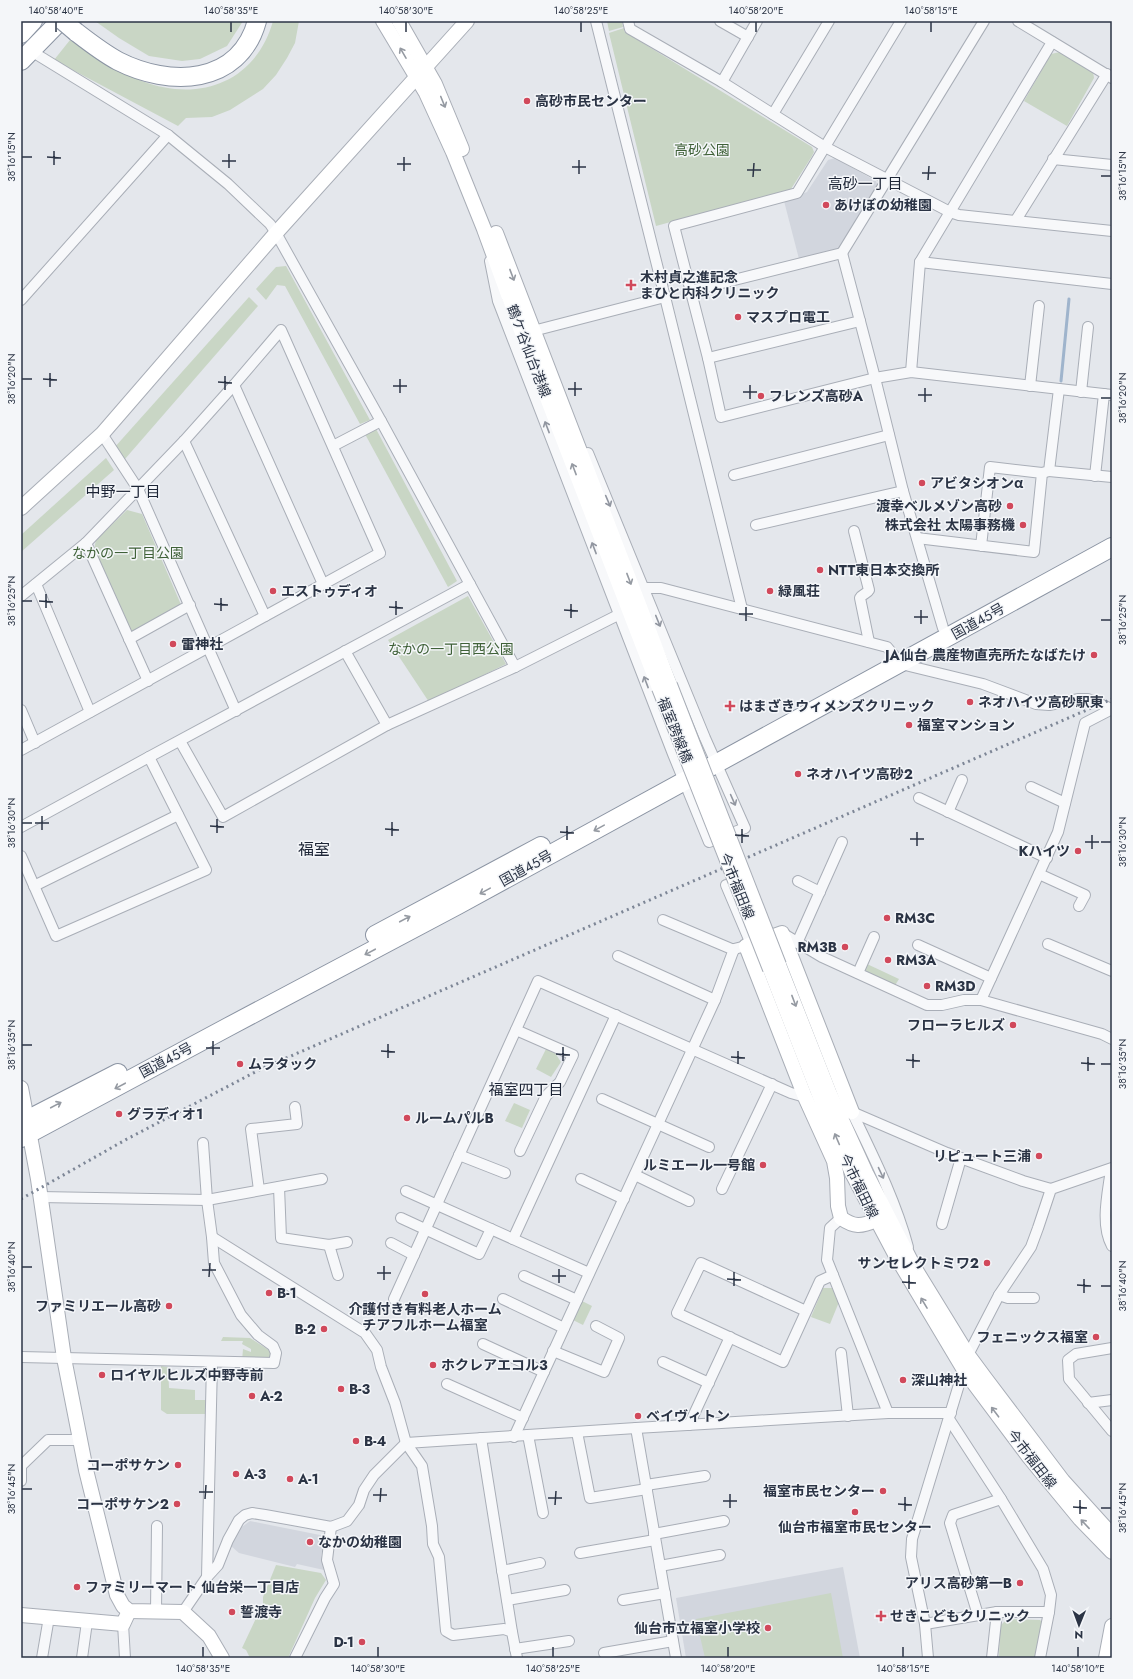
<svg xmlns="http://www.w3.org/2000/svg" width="1133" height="1679" viewBox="0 0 1133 1679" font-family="Jost,'Noto Sans JP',sans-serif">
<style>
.built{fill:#d2d6de}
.green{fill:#c9d6c5}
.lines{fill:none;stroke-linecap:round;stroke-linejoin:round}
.stream{stroke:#9fb4cc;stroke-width:3}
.street-casing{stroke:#a9aeb7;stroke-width:12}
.secondary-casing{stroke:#a9aeb7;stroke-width:16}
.highway-casing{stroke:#8b94a3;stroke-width:20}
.street{stroke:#f7f8fa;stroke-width:10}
.secondary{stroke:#fff;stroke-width:14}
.highway{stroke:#fff;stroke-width:18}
.rail{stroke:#7d8696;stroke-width:3;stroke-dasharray:2 4;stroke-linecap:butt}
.secondary-bridge-casing{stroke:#a9aeb7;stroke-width:16;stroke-linecap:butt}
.highway-bridge-casing{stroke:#8b94a3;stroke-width:20;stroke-linecap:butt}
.secondary-bridge{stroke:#fff;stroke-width:14}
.highway-bridge{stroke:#fff;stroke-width:18}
.oneway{stroke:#959aa2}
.oneway2{stroke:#9196a0}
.ticks{fill:none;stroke:#2b3445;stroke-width:1.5}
.poi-dot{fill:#d1495b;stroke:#f4f6f9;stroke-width:1.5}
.labels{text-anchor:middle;stroke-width:3;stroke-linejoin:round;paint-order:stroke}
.poi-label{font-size:14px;font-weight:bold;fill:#2b3445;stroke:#f4f6f9;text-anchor:start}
.park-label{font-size:14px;fill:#3f6138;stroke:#f4f6f9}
.street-label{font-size:14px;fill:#2b3445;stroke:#f4f6f9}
.neighbourhood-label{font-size:15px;fill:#1d2536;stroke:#f4f6f9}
.quarter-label{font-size:16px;fill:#1d2536;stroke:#f4f6f9}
.neatline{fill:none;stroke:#2b3445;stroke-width:1.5}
.ticks-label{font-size:10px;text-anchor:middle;fill:#2b3445}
</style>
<rect width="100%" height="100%" fill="#e4e7ec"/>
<g class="built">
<polygon points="835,158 876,181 878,187 838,250 799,259 784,201 807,192 828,160"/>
<polygon points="250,1521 325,1536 321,1556 324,1570 297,1564 295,1567 239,1553 231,1546 239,1529"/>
<polygon points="843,1567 860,1658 686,1658 676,1598"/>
</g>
<g class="green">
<polygon points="95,21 243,21 227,46 200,59 182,61 149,56 119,38"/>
<path d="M273,21H299L295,43L287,58L276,75L263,89L230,110L212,117L186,118L178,126L54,60L70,40C93,55 116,71 142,81C199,103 256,82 273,21Z"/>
<polygon points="607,21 622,21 623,27 609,31"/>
<polygon points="624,28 624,31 646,45 812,147 814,152 812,156 791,189 656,226 609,33"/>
<polygon points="1060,52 1093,71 1094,78 1067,126 1024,101 1051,54"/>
<polygon points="286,266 370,420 360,424 285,286 277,285 266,300 256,289 276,267"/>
<polygon points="249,297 258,306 125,459 114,448"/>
<polygon points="376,429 457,581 448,587 365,434"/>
<polygon points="106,458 114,470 21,552 21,535"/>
<polygon points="127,510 142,514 182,607 132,633 94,549 96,540"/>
<polygon points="468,596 506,664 429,702 388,640"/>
<polygon points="867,964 899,979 894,987 868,976 865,969"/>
<polygon points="546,1049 555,1053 561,1062 551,1077 536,1069"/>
<polygon points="514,1103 530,1110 522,1128 505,1121"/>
<polygon points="823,1288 832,1288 839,1302 830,1324 811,1317"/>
<polygon points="580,1300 592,1306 583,1325 571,1319"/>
<polygon points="223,1337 250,1338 272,1352 272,1360 242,1361 243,1349 251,1352 251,1349 242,1344 243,1341 221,1341"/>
<polygon points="161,1366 168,1367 169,1388 195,1390 195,1400 209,1400 209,1414 167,1414 161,1410"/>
<polygon points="276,1565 321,1573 326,1580 315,1598 288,1658 250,1658 246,1650 242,1648 257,1616 263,1608 263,1597"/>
<polygon points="831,1593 843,1658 705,1658 696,1619"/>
<polygon points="1007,1619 1040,1620 1044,1624 1038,1658 999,1658 1000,1626"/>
</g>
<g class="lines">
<polyline class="stream" points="1061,381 1069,299"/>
<defs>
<g id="street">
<polyline points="628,21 630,29 722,82 825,147 950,212 959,215 1112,231"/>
<polyline points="720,21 748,37"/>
<polyline points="901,21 797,193 674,226 708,358 721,417 875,378 911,372 1112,395"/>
<polyline points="1018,21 1112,78"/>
<polyline points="36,54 168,135 228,184 270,224 276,233 381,421 515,667"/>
<polyline points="722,82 757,21"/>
<polyline points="773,114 829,21"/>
<polyline points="1053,159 1112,165"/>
<polyline points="1016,220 1107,74"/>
<polyline points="842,253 984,21"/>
<polyline points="490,261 498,301 673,754 709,842 745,828 705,738 588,453"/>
<polyline points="920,262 1112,284"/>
<polyline points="690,291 842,253 875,378 903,491 943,628"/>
<polyline points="665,297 742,609"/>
<polyline points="21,300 168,135"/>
<polyline points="533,331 665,297 596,21"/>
<polyline points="708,358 860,321"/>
<polyline points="911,372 920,262 1052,42"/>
<polyline points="234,385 323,584"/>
<polyline points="1030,386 1039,306"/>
<polyline points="1081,392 1088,327"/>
<polyline points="102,434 138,489 236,711"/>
<polyline points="184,441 265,616"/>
<polyline points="333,446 381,421"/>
<polyline points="1049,471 1112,477"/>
<polyline points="1042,473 1049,471 1059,389"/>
<polyline points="734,475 889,435"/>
<polyline points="1095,476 1104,394"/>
<polyline points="756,525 903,491"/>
<path d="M854,531L869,590C867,594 862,594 860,598L869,642"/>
<polyline points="917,538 1034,552 1042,473 990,467 981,546"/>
<polyline points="86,543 148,681"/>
<polyline points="36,584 90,712"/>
<polyline points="644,588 661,588 887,647 901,664 983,684 1036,704 1049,705 1079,699 1088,699 1112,709"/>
<polyline points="21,596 86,543 184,441 234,385 281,330 380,553 21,750"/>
<polyline points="129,639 190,605"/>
<polyline points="21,710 35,743"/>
<polyline points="387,725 515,667 620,614"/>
<polyline points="180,741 223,817 387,725 345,651"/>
<polyline points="1031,787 1065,803"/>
<polyline points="919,798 1047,858"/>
<polyline points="948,812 962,780"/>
<polyline points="21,827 149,757 470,584"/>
<polyline points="21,856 56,936 206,870 149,757"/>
<polyline points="1039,874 1085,895 1079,906"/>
<polyline points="798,881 820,892"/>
<polyline points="726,885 751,944"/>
<polyline points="34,886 178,815"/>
<polyline points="663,920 734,950"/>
<polyline points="782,933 822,957 927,1005 942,1005 964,1000 981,1000 1102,1034 1112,1039"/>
<polyline points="797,943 842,842"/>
<polyline points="1048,944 1112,971"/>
<polyline points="918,945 991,978"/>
<polyline points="618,956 715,1000"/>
<polyline points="858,973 874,937"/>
<polyline points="981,1000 1058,832 1085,723 1112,709"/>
<polyline points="516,1030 573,1055 560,1082 546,1096 520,1151"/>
<polyline points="602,1099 709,1147"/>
<polyline points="852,1112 947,1153 1023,1181 1051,1189"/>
<path d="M852,1112C873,1156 895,1199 908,1247"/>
<polyline points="459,1155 505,1173"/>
<path d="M1111,1169C1108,1193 1100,1224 1112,1246"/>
<polyline points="635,1175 689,1201"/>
<polyline points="581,1179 624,1199"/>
<polyline points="279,1187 281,1238 329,1245 347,1242"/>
<polyline points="722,1189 772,1084"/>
<polyline points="259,1190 251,1129 297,1124 295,1107"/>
<polyline points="406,1191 589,1273"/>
<polyline points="40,1197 207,1200 322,1179"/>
<polyline points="401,1218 479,1254 491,1229"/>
<polyline points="841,1218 830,1228 827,1260 888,1413"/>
<polyline points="942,1224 961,1158"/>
<polyline points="212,1237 365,1333 377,1350 381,1367 395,1403 406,1443 422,1466 432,1526 433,1544 439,1557 446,1631 453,1635 504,1629 512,1632 517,1658"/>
<polyline points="513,1239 616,1015"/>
<polyline points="391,1243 414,1255"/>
<polyline points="329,1245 338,1275"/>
<polyline points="524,1276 577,1300"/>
<polyline points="999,1295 1008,1298 1034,1298"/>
<polyline points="394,1299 538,981 791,1093 805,1097"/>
<polyline points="503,1299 564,1328"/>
<polyline points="806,1311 701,1263 677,1313 783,1362 820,1281 833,1275"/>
<polyline points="483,1344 544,1372"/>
<polyline points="1112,1348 1076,1354 1068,1360 1069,1379 1112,1431"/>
<polyline points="553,1351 604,1372 619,1338 596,1326"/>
<polyline points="841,1353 848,1416"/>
<polyline points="21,1357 274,1363 276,1353 273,1346 258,1335 241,1315 214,1263 212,1237 207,1200 203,1143"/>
<polyline points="663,1362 709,1383"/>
<polyline points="447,1384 523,1418"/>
<polyline points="1088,1403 1112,1400"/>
<polyline points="949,1419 1001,1499 1043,1569 1051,1595 1049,1612 1040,1658"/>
<polyline points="689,1425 730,1337"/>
<polyline points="636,1428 676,1658"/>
<polyline points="577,1432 590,1498 647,1489"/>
<polyline points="528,1435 543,1513"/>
<polyline points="514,1437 715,1000 734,949 746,946"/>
<polyline points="481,1438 512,1632"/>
<polyline points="21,1481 21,1466 48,1440 80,1440"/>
<polyline points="646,1485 705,1476"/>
<polyline points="654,1534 724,1521"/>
<polyline points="580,1553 655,1540"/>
<polyline points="660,1566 720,1555"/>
<polyline points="502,1571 540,1563"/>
<polyline points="207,1577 212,1363"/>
<polyline points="507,1600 565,1590"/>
<polyline points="623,1600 665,1593"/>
<polyline points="156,1611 157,1526"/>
<polyline points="183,1612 207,1577 218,1565 228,1540 239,1520 245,1515 252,1513 265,1515 331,1527 347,1521 359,1505 364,1490 374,1475 406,1443 636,1428 888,1413 951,1413"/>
<polyline points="978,1615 950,1523 953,1515 1001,1499"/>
<polyline points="123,1624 125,1658"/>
<polyline points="925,1624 997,1612 1049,1612"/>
<polyline points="515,1649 569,1641"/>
<polyline points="604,1653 673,1641"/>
<polyline points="42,1658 49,1617"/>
<polyline points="82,1658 87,1622"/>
<polyline points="295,1658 325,1598 334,1584 327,1560 331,1527"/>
<polyline points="928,1658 925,1624 911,1557 912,1539 968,1355 999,1295 1031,1247 1038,1228 1051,1189 1112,1168"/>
<polyline points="992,1658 997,1612"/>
</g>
<g id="secondary">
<polyline points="383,21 426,93 453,152 484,229 522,333 659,688"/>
<polyline points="399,21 435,84 462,149"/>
<polyline points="496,233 670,685"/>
<polyline points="21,508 102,434 276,233 467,21"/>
<polyline points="779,965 830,1094 866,1173 914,1267 968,1355 985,1378 1063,1481 1112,1535"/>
<polyline points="770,969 823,1105 852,1173 896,1256 964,1370 1029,1457 1080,1519 1112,1552"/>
<polyline points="21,1088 38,1179 64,1358 86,1470 117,1595 123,1606 129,1611 183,1612 209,1636 222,1658"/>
<path d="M852,1112L782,933L746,946L805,1097L834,1161L837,1178L838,1206L841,1218C854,1227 861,1227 876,1220"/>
<polyline points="21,1615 123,1624 129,1611"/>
<polyline points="1106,1658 1112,1626"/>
</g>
<g id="highway">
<path d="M76,32C89,42 103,53 118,61C169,87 239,86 257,21"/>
<polyline points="21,34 33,21"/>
<polyline points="21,61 60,21"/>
<polyline points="375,935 541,846"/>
<polyline points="21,1123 118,1073"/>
<polyline points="21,1138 228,1027 458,905 1112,547"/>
</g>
</defs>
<use href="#street" class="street-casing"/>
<use href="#secondary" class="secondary-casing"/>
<use href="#highway" class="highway-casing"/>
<use href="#street" class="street"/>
<use href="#secondary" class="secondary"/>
<use href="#highway" class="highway"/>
<polyline class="rail" points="21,1199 127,1139 261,1069 1112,699"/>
<defs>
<g id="secondary-bridge">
<polyline points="670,685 779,965"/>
<polyline points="659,688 770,969"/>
</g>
<polyline id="highway-bridge" points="63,21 76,32"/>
</defs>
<use href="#secondary-bridge" class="secondary-bridge-casing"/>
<use href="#highway-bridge" class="highway-bridge-casing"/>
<use href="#secondary-bridge" class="secondary-bridge"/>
<use href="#highway-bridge" class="highway-bridge"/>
</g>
<defs><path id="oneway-shaft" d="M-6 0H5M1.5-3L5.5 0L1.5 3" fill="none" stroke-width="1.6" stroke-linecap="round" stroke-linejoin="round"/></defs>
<g class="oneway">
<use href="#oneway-shaft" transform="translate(403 53) rotate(-120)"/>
<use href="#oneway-shaft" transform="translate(443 102) rotate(68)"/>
<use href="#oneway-shaft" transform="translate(512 275) rotate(69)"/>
<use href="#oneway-shaft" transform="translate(574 469) rotate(-111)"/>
<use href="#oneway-shaft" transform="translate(629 579) rotate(69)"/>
<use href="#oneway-shaft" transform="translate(599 828) rotate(151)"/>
<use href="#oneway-shaft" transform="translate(485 891) rotate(151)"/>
<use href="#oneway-shaft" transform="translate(405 919) rotate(-28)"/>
<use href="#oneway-shaft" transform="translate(370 952) rotate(152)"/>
<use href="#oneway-shaft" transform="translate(794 1001) rotate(69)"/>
<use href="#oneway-shaft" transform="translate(120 1086) rotate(152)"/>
<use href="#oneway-shaft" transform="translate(56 1105) rotate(-28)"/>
<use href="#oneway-shaft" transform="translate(837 1139) rotate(-113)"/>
<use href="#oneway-shaft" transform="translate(924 1303) rotate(-121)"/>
<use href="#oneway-shaft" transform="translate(995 1412) rotate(-127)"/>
<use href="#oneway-shaft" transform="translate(1085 1524) rotate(-133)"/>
</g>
<g class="oneway2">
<use href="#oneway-shaft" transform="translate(547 427) rotate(-111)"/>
<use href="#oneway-shaft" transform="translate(608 501) rotate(67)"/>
<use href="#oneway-shaft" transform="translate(594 548) rotate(-111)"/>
<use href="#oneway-shaft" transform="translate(658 621) rotate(68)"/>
<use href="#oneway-shaft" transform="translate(646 682) rotate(-111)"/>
<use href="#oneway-shaft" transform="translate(733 800) rotate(66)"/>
<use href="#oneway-shaft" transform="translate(881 1173) rotate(65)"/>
</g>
<path class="ticks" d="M56,32V22M231,32V22M406,32V22M581,32V22M756,32V22M931,32V22M22,157H32M47,157L61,158M222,161H236M397,164H411M54,165V151M572,167H586M229,168V154M747,170H761M404,171V157M922,173H936M579,174V160M1101,176H1111M753,177L754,163M928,180L929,166M22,379H32M43,379L57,380M218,382L232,383M393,386H407M50,387V373M568,389H582M225,390V376M743,392H757M400,393V379M918,395H932M575,396V382M1101,398H1111M750,399V385M925,402V388M22,601H32M39,601L53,602M214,604L228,605M389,607L403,608M46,608V594M564,610L578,611M221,611V598M739,614H753M396,615V601M914,617H928M571,618V604M1101,620H1111M746,621V607M921,624V610M22,823H32M35,823H49M210,826L224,827M385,829L399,830M42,830V816M560,832L574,833M217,833V819M735,835L749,836M392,836V822M910,839H924M567,840V826M1085,842H1099M1101,842H1111M742,843V829M917,846V832M1092,849V835M22,1045H32M206,1048H220M381,1051L395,1052M556,1054L570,1055M213,1055V1041M731,1057L745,1058M388,1058V1044M906,1060L920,1061M563,1061V1047M1081,1063L1095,1064M738,1064V1051M1101,1064H1111M913,1068V1054M1088,1071V1057M22,1267H32M202,1270H216M377,1273H391M552,1276H566M209,1277L210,1263M727,1279L741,1280M384,1280V1266M902,1282L916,1283M559,1283V1269M1077,1285L1091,1286M734,1286V1272M1101,1286H1111M909,1289V1275M1084,1293V1279M22,1489H32M199,1492H213M373,1495H387M548,1498H562M205,1499L206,1485M723,1501H737M380,1502L381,1488M898,1504L912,1505M555,1505L556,1491M1073,1507L1087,1508M730,1508V1494M1101,1508H1111M905,1511V1497M1080,1514V1500M203,1657V1647M378,1657V1647M553,1657V1647M728,1657V1647M903,1657V1647M1078,1657V1647"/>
<g class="poi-dot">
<circle cx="527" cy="101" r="4"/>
<circle cx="826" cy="205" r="4"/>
<path d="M629 279h4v4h4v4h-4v4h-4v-4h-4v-4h4z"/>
<circle cx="738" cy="317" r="4"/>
<circle cx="761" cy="396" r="4"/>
<circle cx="922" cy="483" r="4"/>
<circle cx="1010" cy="506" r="4"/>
<circle cx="1023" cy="525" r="4"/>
<circle cx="820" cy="570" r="4"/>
<circle cx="273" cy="591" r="4"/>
<circle cx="770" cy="591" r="4"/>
<circle cx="173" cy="644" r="4"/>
<circle cx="1094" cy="655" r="4"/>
<circle cx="970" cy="702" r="4"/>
<path d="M728 700h4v4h4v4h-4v4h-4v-4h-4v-4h4z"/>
<circle cx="909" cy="725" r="4"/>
<circle cx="798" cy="774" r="4"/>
<circle cx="1078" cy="851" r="4"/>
<circle cx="887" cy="918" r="4"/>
<circle cx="845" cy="947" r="4"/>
<circle cx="888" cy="960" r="4"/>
<circle cx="927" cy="986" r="4"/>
<circle cx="1013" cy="1025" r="4"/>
<circle cx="240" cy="1064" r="4"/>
<circle cx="119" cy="1114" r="4"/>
<circle cx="407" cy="1118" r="4"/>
<circle cx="1039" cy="1156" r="4"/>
<circle cx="763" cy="1165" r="4"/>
<circle cx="987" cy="1263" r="4"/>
<circle cx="269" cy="1293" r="4"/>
<circle cx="425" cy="1294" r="4"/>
<circle cx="169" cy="1306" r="4"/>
<circle cx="324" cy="1329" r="4"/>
<circle cx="1096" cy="1337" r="4"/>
<circle cx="433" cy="1365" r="4"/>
<circle cx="102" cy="1375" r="4"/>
<circle cx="903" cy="1380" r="4"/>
<circle cx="341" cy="1389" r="4"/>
<circle cx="252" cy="1396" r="4"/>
<circle cx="638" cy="1416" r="4"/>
<circle cx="356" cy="1441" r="4"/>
<circle cx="178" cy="1465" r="4"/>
<circle cx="236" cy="1474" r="4"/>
<circle cx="290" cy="1479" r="4"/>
<circle cx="883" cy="1491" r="4"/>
<circle cx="177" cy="1504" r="4"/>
<circle cx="855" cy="1512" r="4"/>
<circle cx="310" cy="1542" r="4"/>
<circle cx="1020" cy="1583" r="4"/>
<circle cx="77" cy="1587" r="4"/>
<circle cx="232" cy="1612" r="4"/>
<path d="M879 1610h4v4h4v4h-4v4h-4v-4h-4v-4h4z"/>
<circle cx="768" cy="1628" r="4"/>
<circle cx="362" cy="1642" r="4"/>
</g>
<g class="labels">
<g class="poi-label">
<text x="535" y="106">高砂市民センター</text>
<text x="834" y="210">あけぼの幼稚園</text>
<text x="640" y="282">木村貞之進記念<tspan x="640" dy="16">まひと内科クリニック</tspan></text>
<text x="746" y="322">マスプロ電工</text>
<text x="769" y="401">フレンズ高砂A</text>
<text x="930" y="488">アビタシオンα</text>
<text x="1002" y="511" text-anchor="end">渡幸ベルメゾン高砂</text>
<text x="1015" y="530" text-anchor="end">株式会社 太陽事務機</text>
<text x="828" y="575">NTT東日本交換所</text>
<text x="281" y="596">エストゥディオ</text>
<text x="778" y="596">緑風荘</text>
<text x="181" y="649">雷神社</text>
<text x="1086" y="660" text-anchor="end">JA仙台 農産物直売所たなばたけ</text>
<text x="978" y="707">ネオハイツ高砂駅東</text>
<text x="739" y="711">はまざきウィメンズクリニック</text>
<text x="917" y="730">福室マンション</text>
<text x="806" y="779">ネオハイツ高砂2</text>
<text x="1070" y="856" text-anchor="end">Kハイツ</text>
<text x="895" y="923">RM3C</text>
<text x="837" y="952" text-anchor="end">RM3B</text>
<text x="896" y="965">RM3A</text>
<text x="935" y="991">RM3D</text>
<text x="1005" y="1030" text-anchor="end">フローラヒルズ</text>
<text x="248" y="1069">ムラタック</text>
<text x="127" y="1119">グラディオ1</text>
<text x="415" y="1123">ルームパルB</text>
<text x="1031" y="1161" text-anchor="end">リピュート三浦</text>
<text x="755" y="1170" text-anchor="end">ルミエール一号館</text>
<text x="979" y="1268" text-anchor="end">サンセレクトミワ2</text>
<text x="277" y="1298">B-1</text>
<text x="161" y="1311" text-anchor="end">ファミリエール高砂</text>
<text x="425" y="1314" text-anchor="middle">介護付き有料老人ホーム<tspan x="425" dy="16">チアフルホーム福室</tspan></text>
<text x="316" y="1334" text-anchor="end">B-2</text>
<text x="1088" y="1342" text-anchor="end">フェニックス福室</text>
<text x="441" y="1370">ホクレアエコル3</text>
<text x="110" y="1380">ロイヤルヒルズ中野寺前</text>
<text x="911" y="1385">深山神社</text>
<text x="349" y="1394">B-3</text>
<text x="260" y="1401">A-2</text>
<text x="646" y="1421">ベイヴィトン</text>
<text x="364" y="1446">B-4</text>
<text x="170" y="1470" text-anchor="end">コーポサケン</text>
<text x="244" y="1479">A-3</text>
<text x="298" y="1484">A-1</text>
<text x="875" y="1496" text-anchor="end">福室市民センター</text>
<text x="169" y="1509" text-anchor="end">コーポサケン2</text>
<text x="855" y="1532" text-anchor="middle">仙台市福室市民センター</text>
<text x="318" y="1547">なかの幼稚園</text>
<text x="1012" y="1588" text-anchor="end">アリス高砂第一B</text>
<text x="85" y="1592">ファミリーマート 仙台栄一丁目店</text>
<text x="240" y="1617">誓渡寺</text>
<text x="890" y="1621">せきこどもクリニック</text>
<text x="760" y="1633" text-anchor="end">仙台市立福室小学校</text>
<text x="354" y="1647" text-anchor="end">D-1</text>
</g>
<g class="park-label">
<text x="702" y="155">高砂公園</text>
<text x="128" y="558">なかの一丁目公園</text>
<text x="451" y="654">なかの一丁目西公園</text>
</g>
<g class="street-label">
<text transform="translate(529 351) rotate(69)" y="5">鶴ケ谷仙台港線</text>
<text transform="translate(978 621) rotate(-29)" y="5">国道45号</text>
<text transform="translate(675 730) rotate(68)" y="5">福室跨線橋</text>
<text transform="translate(526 868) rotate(-29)" y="5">国道45号</text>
<text transform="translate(737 886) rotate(68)" y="5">今市福田線</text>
<text transform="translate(166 1060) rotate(-28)" y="5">国道45号</text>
<text transform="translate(859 1186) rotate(64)" y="5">今市福田線</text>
<text transform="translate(1032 1459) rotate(52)" y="5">今市福田線</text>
</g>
<g class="neighbourhood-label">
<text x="865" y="189">高砂一丁目</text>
<text x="123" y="497">中野一丁目</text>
<text x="526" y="1095">福室四丁目</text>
</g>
<g class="quarter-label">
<text x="314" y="855">福室</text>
</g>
</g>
<rect width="1133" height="1679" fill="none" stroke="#f4f6f9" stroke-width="44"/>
<g transform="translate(1079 1625) rotate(181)" stroke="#f4f6f9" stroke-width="3" paint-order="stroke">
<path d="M0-3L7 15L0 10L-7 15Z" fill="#2b3445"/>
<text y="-6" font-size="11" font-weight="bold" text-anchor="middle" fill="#2b3445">N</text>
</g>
<rect x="22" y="22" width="1089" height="1635" class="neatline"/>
<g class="ticks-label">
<text x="56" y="14">140°58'40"E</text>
<text x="231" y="14">140°58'35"E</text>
<text x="406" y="14">140°58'30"E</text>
<text x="581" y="14">140°58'25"E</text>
<text x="756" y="14">140°58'20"E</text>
<text x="931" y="14">140°58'15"E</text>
<text transform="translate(11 157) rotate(-90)" y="4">38°16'15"N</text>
<text transform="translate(1122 176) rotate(-90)" y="4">38°16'15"N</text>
<text transform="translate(11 379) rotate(-90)" y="4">38°16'20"N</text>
<text transform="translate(1122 398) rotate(-90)" y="4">38°16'20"N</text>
<text transform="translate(11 601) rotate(-90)" y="4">38°16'25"N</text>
<text transform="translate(1122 620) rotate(-90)" y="4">38°16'25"N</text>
<text transform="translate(11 823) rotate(-90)" y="4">38°16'30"N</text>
<text transform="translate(1122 842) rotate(-90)" y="4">38°16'30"N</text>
<text transform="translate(11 1045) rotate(-90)" y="4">38°16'35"N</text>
<text transform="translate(1122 1064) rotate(-90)" y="4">38°16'35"N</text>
<text transform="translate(11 1267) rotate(-90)" y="4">38°16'40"N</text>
<text transform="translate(1122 1286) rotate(-90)" y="4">38°16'40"N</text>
<text transform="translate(11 1489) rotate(-90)" y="4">38°16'45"N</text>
<text transform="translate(1122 1508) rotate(-90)" y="4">38°16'45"N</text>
<text x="203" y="1672">140°58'35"E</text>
<text x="378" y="1672">140°58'30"E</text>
<text x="553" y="1672">140°58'25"E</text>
<text x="728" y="1672">140°58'20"E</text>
<text x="903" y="1672">140°58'15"E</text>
<text x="1078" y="1672">140°58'10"E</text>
</g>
</svg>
